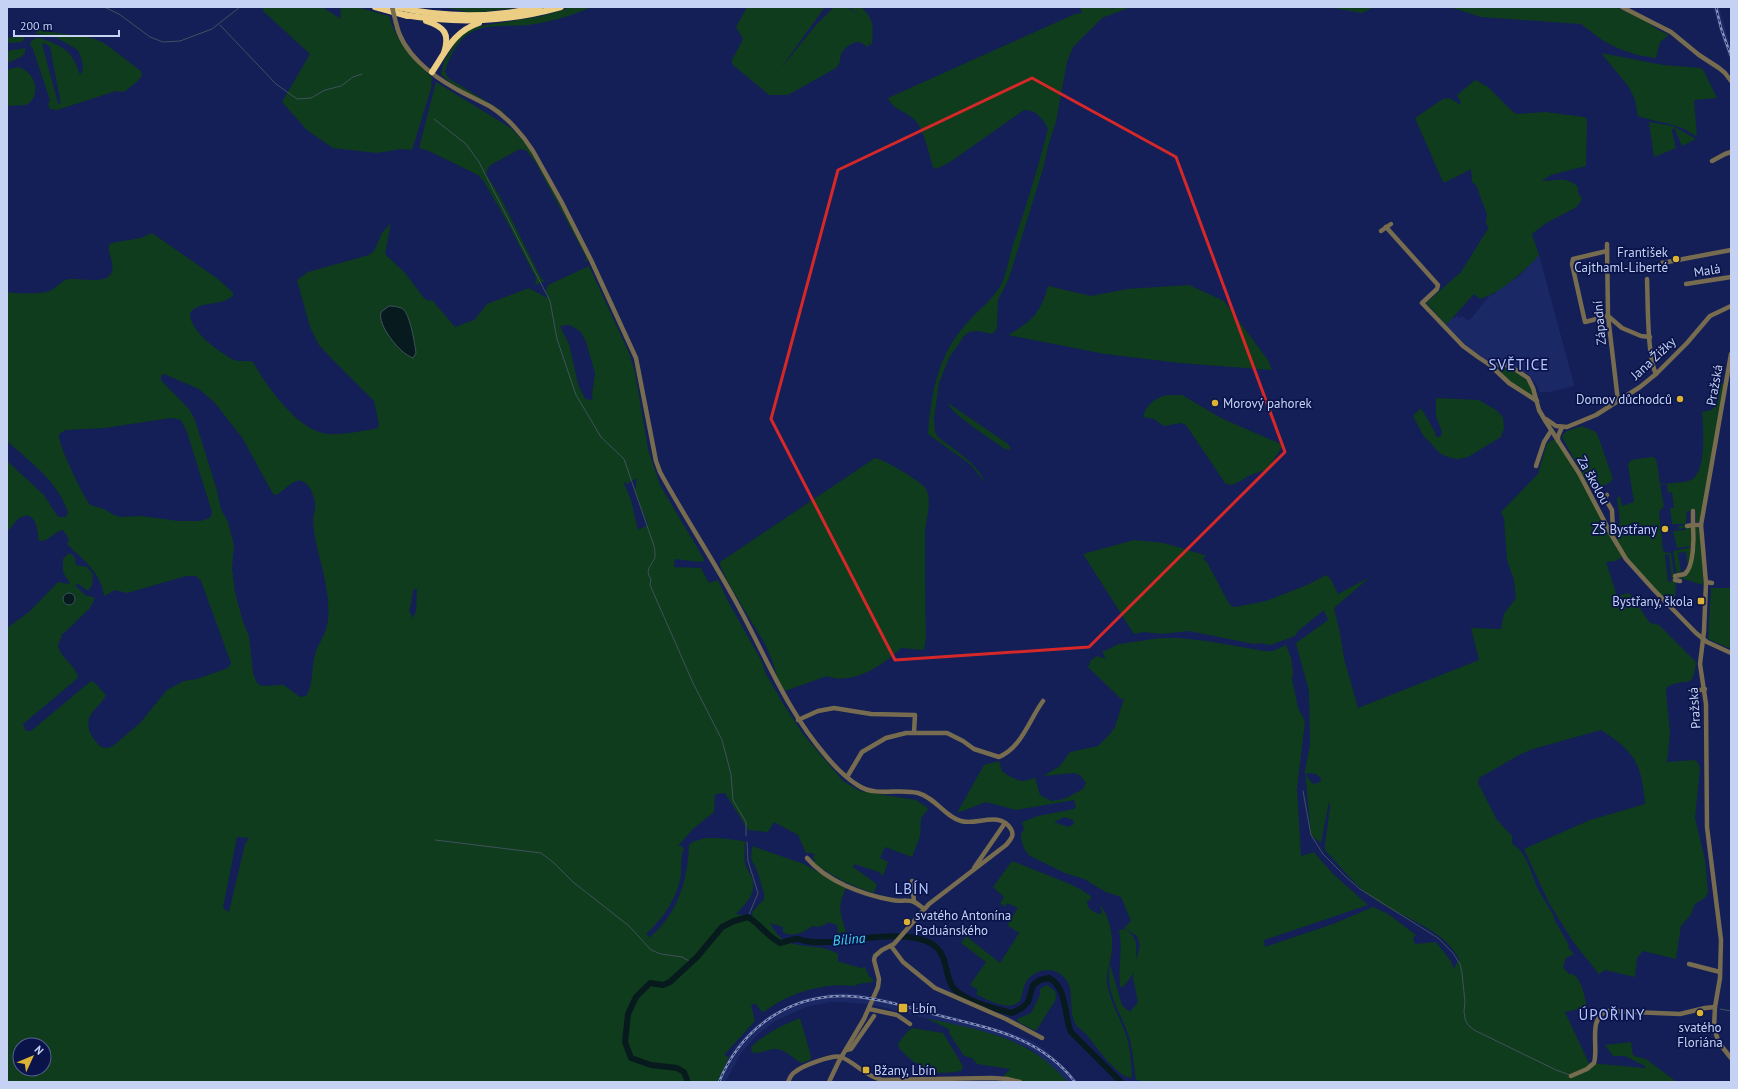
<svg xmlns="http://www.w3.org/2000/svg" width="1738" height="1089" viewBox="0 0 1738 1089" font-family="'PT Sans',sans-serif">
<style>
.built{fill:#1a2866}
.green{fill:#0f3c1c;fill-rule:evenodd}
.water{fill:#071a1d;stroke:#40515e}
.lines{fill:none;stroke-linecap:round;stroke-linejoin:round}
.stream{stroke:#40515e;stroke-width:1}
.river{stroke:#071a1d;stroke-width:6}
.minor{stroke:#776c4f;stroke-width:4.5}
.highway{stroke:#ebce83;stroke-width:6}
.rail-casing{stroke:#8491ba;stroke-width:2.5}
.rail{stroke:#0b144a;stroke-width:1;stroke-dasharray:3;stroke-linecap:butt}
.minor-bridge{stroke:#776c4f;stroke-width:4.5}
.marked{fill:none;stroke:#d62828;stroke-width:3;stroke-linejoin:round}
.poi-dot{fill:#dcb233;stroke:#0b144a;stroke-width:1.5}
.labels{text-anchor:middle;stroke-width:3.5;stroke-linejoin:round;paint-order:stroke}
.poi-label{font-size:13px;fill:#c5d2f4;stroke:#0b144a;text-anchor:end}
.street-label{font-size:13px;fill:#c5d2f4;stroke:#0b144a}
.water-label{font-size:14px;font-style:italic;fill:#3ed8ee;stroke:#0b144a}
.quarter-label{font-size:15px;letter-spacing:1px;fill:#b3c7fe;stroke:#0b144a}
</style>
<rect width="100%" height="100%" fill="#131f56"/>
<g class="built">
<polygon points="1713,7 1719,7 1731,49 1731,62 1723,42"/>
<polygon points="1539,255 1574,384 1574,386 1550,392 1539,392 1538,387 1528,374 1506,362 1487,360 1468,347 1446,325 1452,317 1454,318 1457,316 1460,318 1462,316 1469,321 1490,295 1493,295 1499,289 1518,277"/>
<polygon points="845,993 860,994 889,1000 1007,1031 1032,1041 1043,1048 1062,1064 1078,1082 1068,1082 1056,1070 1038,1055 1028,1048 1005,1038 873,1005 845,1002 830,1002 806,1007 775,1021 756,1036 742,1052 725,1082 717,1082 722,1070 735,1047 751,1030 771,1014 803,999 829,994"/>
</g>
<g class="green">
<path d="M265,7H322L341,19L340,7H357L389,16C397,43 412,58 432,77L431,89L412,150L401,149L377,153L333,148L307,130L282,102L310,54L262,10Z"/>
<polygon points="442,7 527,7 472,13"/>
<path d="M571,7H591C572,16 550,22 528,25C510,27 484,23 468,34C457,42 449,58 445,71L448,78L501,110L504,112L503,114L449,82L441,74L444,61L460,35L475,27L542,16Z"/>
<path d="M747,7H825L780,69L817,24L834,7H847L860,16L849,7H861C875,20 873,27 872,45L870,43L868,47C865,46 861,41 857,42C855,42 852,44 851,44C834,55 845,59 836,68L788,95H769L732,64V60L743,39L736,27Z"/>
<path d="M1080,7H1114L1109,10L1116,7H1131L1102,18L1073,47L1067,62L1056,122L1049,143L1043,169L1009,278L998,300L997,329L992,334L978,331L969,332L964,336L949,358L939,383L934,418L935,432L938,437C954,450 978,463 985,483L971,465L928,434C931,393 938,355 966,324C977,311 994,299 1002,283C1007,271 1009,258 1013,245C1026,207 1038,168 1048,129C1043,119 1036,109 1024,110L950,162L936,169L933,167C929,154 924,130 915,120C906,111 893,110 888,98L1075,14L1082,13Z"/>
<polygon points="1328,7 1374,7 1362,13"/>
<polygon points="1450,7 1616,7 1641,18 1657,29 1669,35 1660,42 1656,58 1637,55 1617,48 1602,40 1581,24 1481,17"/>
<path d="M38,30L92,38L104,43L141,71L142,75L138,81L124,92L116,91L57,110L50,109L48,104L50,100L33,49L30,45L31,41L36,38H40C63,46 73,51 80,75C86,68 81,58 78,50L57,38L35,33ZM44,43L50,47L61,104L58,103L42,44Z"/>
<polygon points="24,36 25,38 22,42 7,43 7,38"/>
<polygon points="25,48 25,53 21,57 7,63 7,51"/>
<path d="M1601,53L1663,65L1701,68L1704,71L1717,98L1694,100L1697,137C1676,121 1660,124 1638,116L1635,100L1629,87Z"/>
<path d="M18,67C35,71 43,96 26,105L7,106V70Z"/>
<path d="M1475,80L1488,87L1512,111L1517,114L1545,112L1584,117L1587,119L1586,166L1551,175L1542,181C1556,181 1567,176 1578,187V192L1582,199L1577,207L1546,223L1532,234L1539,255C1525,271 1500,293 1480,299L1474,294L1446,325L1426,303L1461,272L1489,227L1486,224L1487,214L1476,185L1472,182L1471,169L1446,182H1443L1415,118L1443,99L1450,98L1459,104H1460L1461,103L1457,95Z"/>
<polygon points="436,82 511,128 526,144 542,170 588,258 587,261 585,262 586,257 536,163 526,150 520,149 489,166 486,174 501,198 541,278 545,281 535,285 536,278 506,220 483,180 478,175 429,151 419,148"/>
<polygon points="1649,122 1673,126 1696,139 1682,146 1674,127 1672,131 1676,148 1654,157"/>
<path d="M391,223L385,254L405,273L424,298L429,301L432,300L455,327L474,320L487,304L529,288L549,299L546,291L548,285L589,266L629,353L635,372L648,449L660,485L704,559V561L700,562L675,559L674,567L701,568L709,583L717,580L719,582L727,599L762,662L766,674L784,705L803,734L843,781L860,791L916,800L928,808L927,811L921,818L920,836L912,857L885,847L880,858L888,862L883,876L879,872L854,864L853,867L877,884L874,893C852,887 832,876 814,863L815,860L812,858L815,855L812,853H806L798,835L774,822L768,832L748,830L725,793L715,794L714,812L693,829L678,846H682L684,849C680,857 682,866 681,874C678,897 663,919 646,934L651,938V936C678,913 688,880 689,845C703,833 728,840 745,841C745,846 744,861 745,863C746,868 750,873 752,878C757,894 746,903 736,914L753,916L752,912L764,899V894L758,873L751,858L752,846L804,864L846,888C837,908 840,912 846,932L838,933L837,925L828,922C823,927 819,927 813,926C804,932 793,938 783,932V927L770,923C772,927 775,932 779,936C794,951 821,942 838,954V961L840,962L861,968L865,967L869,976L873,979V982L858,984L855,986C824,982 788,993 764,1012L761,1011L756,1004H751L755,1021L724,1055L729,1057L717,1082H7V628L29,612L58,582L70,584L63,572V559L69,553L74,556L76,565L87,567L93,574L92,585L88,591L78,584L75,585L85,595L95,598L90,608L63,634L61,633L62,636L58,645C60,658 77,666 78,678L23,724L26,731H31L91,681L95,683L106,695C103,702 97,706 92,713C83,725 92,739 101,747L108,748L113,746L140,723L167,690L184,681L197,679L228,668L231,663L201,581L196,576H186L127,593L115,590L104,596C101,572 84,561 67,544L69,539L63,530C54,531 49,542 39,541C37,531 38,519 27,515L19,518L7,532V461L44,495L58,517H66L68,512C57,480 30,462 7,441V292C16,294 41,294 50,291C57,287 63,279 71,279C82,278 103,284 110,275C117,265 107,255 109,245L111,243L141,238L152,233L218,279L233,293V296C219,307 200,300 190,313C189,331 220,353 234,360C240,362 246,360 253,362C267,386 298,432 329,434C344,435 360,431 375,429L378,427L379,424L374,401L332,359L319,345L310,327L297,280L308,272L369,255L374,251L382,233ZM570,325L581,332L586,342L595,373L592,395L593,400L585,399L578,384L569,344L560,326ZM164,374L199,389L215,403L243,439L273,494L276,495C283,492 294,478 302,481C310,484 314,496 315,503C316,508 314,513 313,518C313,524 314,531 315,537C320,564 331,592 328,620C327,632 320,641 316,651C311,665 314,684 306,696L300,697L284,685L262,686L257,683L253,673L249,636L243,622L235,592L232,568L234,545L228,522L221,509L216,487L195,420L189,409L161,380V376ZM171,418L181,420L187,432L212,512L210,518L200,521H179L140,516L120,517L112,514L104,509L90,505C83,495 57,443 59,434L66,430L105,428ZM637,478L635,492L648,525L638,530L631,500L623,481L627,484ZM415,589L417,590C416,599 418,610 413,618L409,610L411,605L413,590ZM237,837L249,838L245,844L229,912L223,908ZM20,1045H44V1069H20Z"/>
<path d="M1189,285L1224,301L1268,360L1272,370L1180,363L1105,354L1008,335C1031,322 1041,313 1048,286L1091,296L1127,289Z"/>
<path d="M1496,367C1513,367 1525,376 1534,391L1533,397L1510,382Z"/>
<path d="M1719,382L1724,384L1700,520L1698,522H1696V511H1687L1686,524H1672L1670,508H1674L1672,492L1668,493L1667,484L1660,485L1664,506L1659,512L1663,550L1664,552L1671,553L1676,589L1673,611L1626,559L1613,533H1614L1615,526H1618L1620,522L1617,497H1620L1622,506L1634,502L1628,465L1631,460L1652,457L1655,458L1657,463L1660,484C1669,483 1680,483 1688,481C1708,477 1703,427 1702,412L1711,410L1717,405L1720,385ZM1669,554L1672,581L1668,582L1665,555Z"/>
<path d="M1167,395H1182L1221,418L1283,445L1282,447L1268,469L1248,476L1239,482L1231,485L1225,483L1186,425L1181,423L1164,426L1154,419L1143,417C1146,404 1156,398 1167,395Z"/>
<polygon points="1436,398 1479,400 1496,410 1503,417 1504,428 1501,437 1468,457 1458,459 1451,458 1441,454 1434,447 1423,435 1413,416 1421,408 1435,432 1436,437 1441,436 1442,432 1436,416"/>
<path d="M948,403L1008,444L1010,447V450L1005,449C994,441 951,414 948,403Z"/>
<path d="M1582,426L1596,432L1598,436L1613,479C1610,484 1597,490 1590,488L1562,437C1564,430 1575,429 1582,426Z"/>
<path d="M1555,439L1578,473L1623,556L1616,561L1606,562L1617,596L1629,593L1650,623L1659,625L1696,662C1693,692 1686,676 1667,687L1666,693L1670,733L1667,762L1695,760L1698,763L1700,768L1695,818L1705,860L1708,892L1705,898L1695,904L1690,916L1681,926L1676,959L1643,951L1637,958L1635,977L1605,970L1599,974L1574,943L1549,903L1524,849L1590,820L1645,804C1641,762 1635,752 1601,730L1533,749L1519,755L1479,778L1478,783L1497,820L1512,836V844C1527,851 1531,874 1538,889C1543,899 1550,908 1555,918L1554,919L1569,945L1568,947L1574,954L1566,958L1563,967L1569,974H1572C1582,978 1584,996 1587,1006L1584,1008L1565,1012L1589,1063L1645,1068V1066L1625,1056H1613L1605,1045L1631,1042L1632,1052L1634,1056L1646,1059L1677,1082H1140L1139,1080H1136C1134,1066 1133,1051 1129,1037C1121,1012 1104,991 1110,964L1122,1005L1130,1012L1138,1002L1133,978L1134,973L1123,987H1120C1118,968 1123,949 1119,930L1125,929C1139,939 1136,944 1136,959L1140,946L1137,936L1124,928L1131,921L1121,897L1106,892L1084,879L1065,873L1030,856C1023,850 1021,841 1021,833L1024,830L1022,822L1038,816L1074,809L1076,807L1074,800L1016,810L986,802L957,813L984,765L999,761L1002,771C1013,779 1022,785 1035,777L1040,795L1051,801L1064,799L1083,789L1086,783L1080,775L1074,773L1043,776L1060,766L1070,752L1098,746L1109,735L1115,727L1124,698L1121,699L1088,667L1091,660L1097,656L1106,659L1102,652L1119,644L1161,638H1177L1207,641L1264,651H1273L1286,645L1291,658L1293,672L1292,679L1298,708L1305,721L1297,789L1301,856L1314,852L1333,874L1368,905L1264,940L1265,947L1333,924L1373,907L1388,914L1416,935L1413,938L1415,944L1436,942L1451,961L1454,969L1459,959C1443,927 1398,917 1370,896C1353,883 1340,866 1325,850C1324,847 1330,812 1330,805L1329,802L1321,843L1311,835L1305,771L1310,744L1309,691L1296,643L1328,620L1324,610L1298,631L1295,636L1270,645L1260,643L1254,644L1189,631L1161,634L1144,632L1134,634L1083,554L1134,540L1164,543L1208,556H1205L1203,559L1207,562L1228,602H1229L1231,606L1235,607L1266,601L1307,585L1326,575L1330,578L1338,594L1370,577L1334,608L1339,628L1344,658L1358,708L1479,660L1471,628L1501,629L1504,614L1516,598L1514,580L1507,560L1504,519L1501,512L1538,474L1547,443ZM1308,773L1316,774L1321,778L1320,782L1314,784L1311,782L1306,775ZM1064,817L1073,820L1074,824L1068,827L1054,822Z"/>
<path d="M875,458C883,459 923,482 926,489C933,502 925,521 925,534C925,569 925,603 926,638L924,650L901,648C884,665 852,686 827,676L785,691L779,682L772,660L765,644L727,581L720,565V562Z"/>
<polygon points="1686,525 1691,527 1692,546 1677,548 1673,531 1685,530 1686,528 1677,529 1680,526"/>
<polygon points="1696,527 1699,529 1703,572 1703,585 1677,577 1688,573 1694,528"/>
<path d="M1692,547C1691,556 1691,567 1684,574L1683,570L1688,569L1686,552L1678,553L1681,571L1679,574H1677L1673,551Z"/>
<polygon points="1711,588 1731,588 1731,649 1708,639"/>
<path d="M1012,861L1070,884L1082,890L1092,897L1087,902C1087,908 1094,913 1100,914L1102,912L1100,904C1111,920 1114,938 1111,957C1109,966 1106,974 1107,983C1110,1002 1120,1017 1126,1035C1130,1047 1131,1061 1132,1074L1131,1078C1117,1077 1095,1045 1086,1034C1082,1030 1075,1026 1074,1021C1070,1011 1072,998 1070,988C1065,968 1042,965 1029,978C1023,984 1023,994 1020,1001C1009,1012 987,1000 976,994L978,990L970,985L986,962L961,943L966,936L1000,963L1019,933L1007,925L1018,908L1007,903L1005,907L1000,903L1004,897L993,887Z"/>
<polygon points="1047,985 1055,991 1056,999 1036,1031 1018,1022 1017,1019 1031,1013 1040,995 1040,989"/>
<path d="M800,1018L811,1056L810,1060L802,1063C793,1059 788,1051 777,1049C769,1048 760,1055 752,1052L751,1047C765,1034 782,1025 800,1018Z"/>
<path d="M925,1018C959,1026 997,1031 1028,1049C1043,1057 1056,1069 1068,1082H998L1010,1069L977,1064L972,1058L964,1056L949,1033V1029Z"/>
<path d="M912,1028L943,1033L963,1066L961,1071C952,1072 942,1074 933,1072C925,1071 898,1052 898,1044L906,1033Z"/>
</g>
<g class="water">
<path d="M389,306C394,306 401,307 404,310C410,316 415,344 416,353L413,358C400,354 377,325 381,312Z"/>
<circle cx="69" cy="599" r="6"/>
</g>
<g class="lines">
<g class="stream">
<polyline points="104,7 119,14 150,37 163,42 180,41 212,29 240,7"/>
<polyline points="220,25 276,84 297,99 311,98 325,90 341,86 353,77 362,74"/>
<path d="M434,119L466,144L479,162L550,301L557,339L576,395L601,437L624,459L654,546C655,549 655,554 655,557C652,566 644,569 651,579L650,585L693,683L722,740L731,774L733,800L746,822V836"/>
<polyline points="1303,791 1311,835 1323,854 1345,876 1360,889 1438,938 1453,953 1460,964 1462,973 1465,1002 1464,1011 1465,1019 1468,1025 1474,1030 1556,1070 1570,1075"/>
<polyline points="435,840 541,853 554,863 573,882 629,926 651,950 661,954 682,957 691,962"/>
<polyline points="747,842 748,861 758,893 748,917"/>
<polyline points="1720,1009 1731,1011"/>
</g>
<path class="river" d="M688,1082L684,1072L677,1068L651,1065L631,1058L625,1042L628,1014L636,997L650,983L663,985L670,982L697,957L722,927L734,921L748,917C760,924 767,936 780,943C785,942 792,939 797,939C800,939 803,941 806,941C814,943 823,942 830,942C857,940 916,927 937,948C947,958 945,972 951,984C958,1000 996,1009 1012,1013L1022,1008L1028,1002L1033,985L1040,980L1049,978C1067,987 1064,1016 1071,1032L1121,1082"/>
<g class="minor">
<polyline points="1622,7 1671,32 1699,55 1719,68 1725,73 1731,81"/>
<path d="M396,23C402,53 432,76 458,90C469,96 480,101 491,107C507,117 523,135 533,151L561,201L591,260L636,358L656,461L660,472C684,516 712,558 736,602C765,654 786,710 826,756C835,767 846,778 859,786C876,797 899,788 918,793C936,798 945,817 961,821C977,826 999,810 1011,829C1015,836 1010,840 1006,845L929,904L894,944L882,950L875,956L874,960L879,979L878,987L864,1019L839,1061L829,1082"/>
<polyline points="1712,161 1725,154 1731,152"/>
<polyline points="1386,227 1438,285 1437,289 1422,303 1463,346 1478,357 1490,365 1506,365 1513,368 1528,378 1533,388 1539,410 1546,422 1579,473 1611,534 1626,559 1654,590 1696,633 1707,642 1731,653"/>
<polyline points="1381,231 1391,224"/>
<polyline points="1607,244 1608,316 1618,401"/>
<polyline points="1607,251 1573,259 1572,264 1585,322 1608,316 1622,328 1641,336 1650,337"/>
<polyline points="1662,263 1731,250"/>
<path d="M1647,279C1648,302 1647,356 1656,374"/>
<polyline points="1686,284 1731,277"/>
<polyline points="1731,354 1701,525 1706,583 1704,631 1700,664 1706,704 1707,827 1721,940 1720,978 1715,1007 1714,1028 1719,1043 1731,1058"/>
<polyline points="1490,365 1509,383 1537,401"/>
<polyline points="1546,419 1556,426 1567,427 1596,415 1640,387 1656,374 1687,343 1710,316 1731,306"/>
<polyline points="1558,441 1558,436 1562,427"/>
<polyline points="1536,466 1544,442 1551,431"/>
<polyline points="1600,496 1603,498 1607,495"/>
<polyline points="1604,497 1612,510 1613,531 1611,534"/>
<polyline points="1693,511 1693,525 1701,525"/>
<path d="M1675,576L1685,574C1694,566 1694,538 1693,525L1687,526"/>
<polyline points="1675,580 1680,581"/>
<polyline points="1706,582 1712,583"/>
<polyline points="1695,691 1705,689"/>
<polyline points="798,720 818,711 834,708 871,714 915,715 914,732"/>
<path d="M847,777L862,752L886,738L906,733H947L963,741L974,749L999,757C1022,747 1029,720 1043,701"/>
<path d="M807,858C826,881 863,895 892,900C899,902 908,899 914,902C917,903 921,907 924,909"/>
<polyline points="974,868 1005,823"/>
<polyline points="912,881 914,902"/>
<polyline points="891,946 903,962 935,988 1006,1019 1042,1038"/>
<polyline points="1689,964 1720,972"/>
<polyline points="869,1009 897,1015 910,1024"/>
<polyline points="846,1050 851,1049 874,1016"/>
<path d="M1571,1076L1587,1069L1594,1063C1599,1047 1587,1017 1608,1011L1680,1014L1705,1008L1715,1007"/>
<path d="M788,1082C790,1078 791,1074 795,1072C802,1066 833,1054 841,1057C856,1063 865,1076 882,1080L992,1078L1007,1079L1020,1082"/>
</g>
<g class="highway">
<polyline points="375,7 408,16"/>
<path d="M397,7C445,18 492,18 540,7"/>
<path d="M404,15C459,24 507,22 561,7"/>
<path d="M426,21C445,27 450,34 444,53"/>
<path d="M432,72C446,51 454,31 479,23"/>
</g>
<defs>
<g id="rail">
<polyline points="1716,7 1721,28 1731,56"/>
<path d="M719,1082C743,1024 796,990 859,997C888,1000 917,1010 945,1017C994,1029 1042,1039 1075,1082"/>
</g>
</defs>
<use href="#rail" class="rail-casing"/>
<use href="#rail" class="rail"/>
<polyline class="minor-bridge" points="392,7 396,23"/>
</g>
<path class="marked" d="M1032,78L1176,157L1285,452L1089,647L895,660L771,419L838,170Z"/>
<g class="poi-dot">
<circle cx="1676" cy="259" r="4"/>
<circle cx="1680" cy="399" r="4"/>
<circle cx="1215" cy="403" r="4"/>
<circle cx="1665" cy="529" r="4"/>
<rect x="1697" y="597" width="8" height="8" rx="2"/>
<circle cx="907" cy="922" r="4"/>
<rect x="898" y="1003" width="10" height="10" rx="2"/>
<circle cx="1700" cy="1013" r="4"/>
<rect x="862" y="1066" width="8" height="8" rx="2"/>
</g>
<g class="labels">
<g class="poi-label">
<text x="1668" y="257">František<tspan x="1668" dy="15">Cajthaml-Liberté</tspan></text>
<text x="1672" y="404">Domov důchodců</text>
<text x="1223" y="408" text-anchor="start">Morový pahorek</text>
<text x="1657" y="534">ZŠ Bystřany</text>
<text x="1693" y="606">Bystřany, škola</text>
<text x="915" y="920" text-anchor="start">svatého Antonína<tspan x="915" dy="15">Paduánského</tspan></text>
<text x="912" y="1013" text-anchor="start">Lbín</text>
<text x="1700" y="1032" text-anchor="middle">svatého<tspan x="1700" dy="15">Floriána</tspan></text>
<text x="874" y="1075" text-anchor="start">Bžany, Lbín</text>
</g>
<g class="street-label">
<text transform="translate(1707 270) rotate(-9)" y="5">Malá</text>
<text transform="translate(1599 323) rotate(-95)" y="5">Západní</text>
<text transform="translate(1653 358) rotate(-43)" y="5">Jana Žižky</text>
<text transform="translate(1714 385) rotate(-80)" y="5">Pražská</text>
<text transform="translate(1594 480) rotate(61)" y="5">Za školou</text>
<text transform="translate(1694 708) rotate(-94)" y="5">Pražská</text>
</g>
<g class="water-label">
<text transform="translate(849 939) rotate(-5)" y="5">Bílina</text>
</g>
<g class="quarter-label">
<text x="1519" y="370">SVĚTICE</text>
<text x="912" y="894">LBÍN</text>
<text x="1612" y="1020">ÚPOŘINY</text>
</g>
</g>
<rect width="1738" height="1089" fill="none" stroke="#c5d2f4" stroke-width="16"/>
<g transform="translate(32 1057) rotate(46)"><circle r="19" fill="#0b144a" stroke="#55608e"/>
<path d="M0-3L7 15L0 10L-7 15Z" fill="#dcb233"/>
<text y="-6" font-size="11" font-weight="bold" text-anchor="middle" fill="#c5d2f4">N</text>
</g>
<path d="M14 30v6h105v-6" fill="none" stroke="#c5d2f4" stroke-width="2"/>
<text x="20" y="30" font-size="12" fill="#c5d2f4" stroke="#0b144a" stroke-width="3" paint-order="stroke">200 m</text>
</svg>
